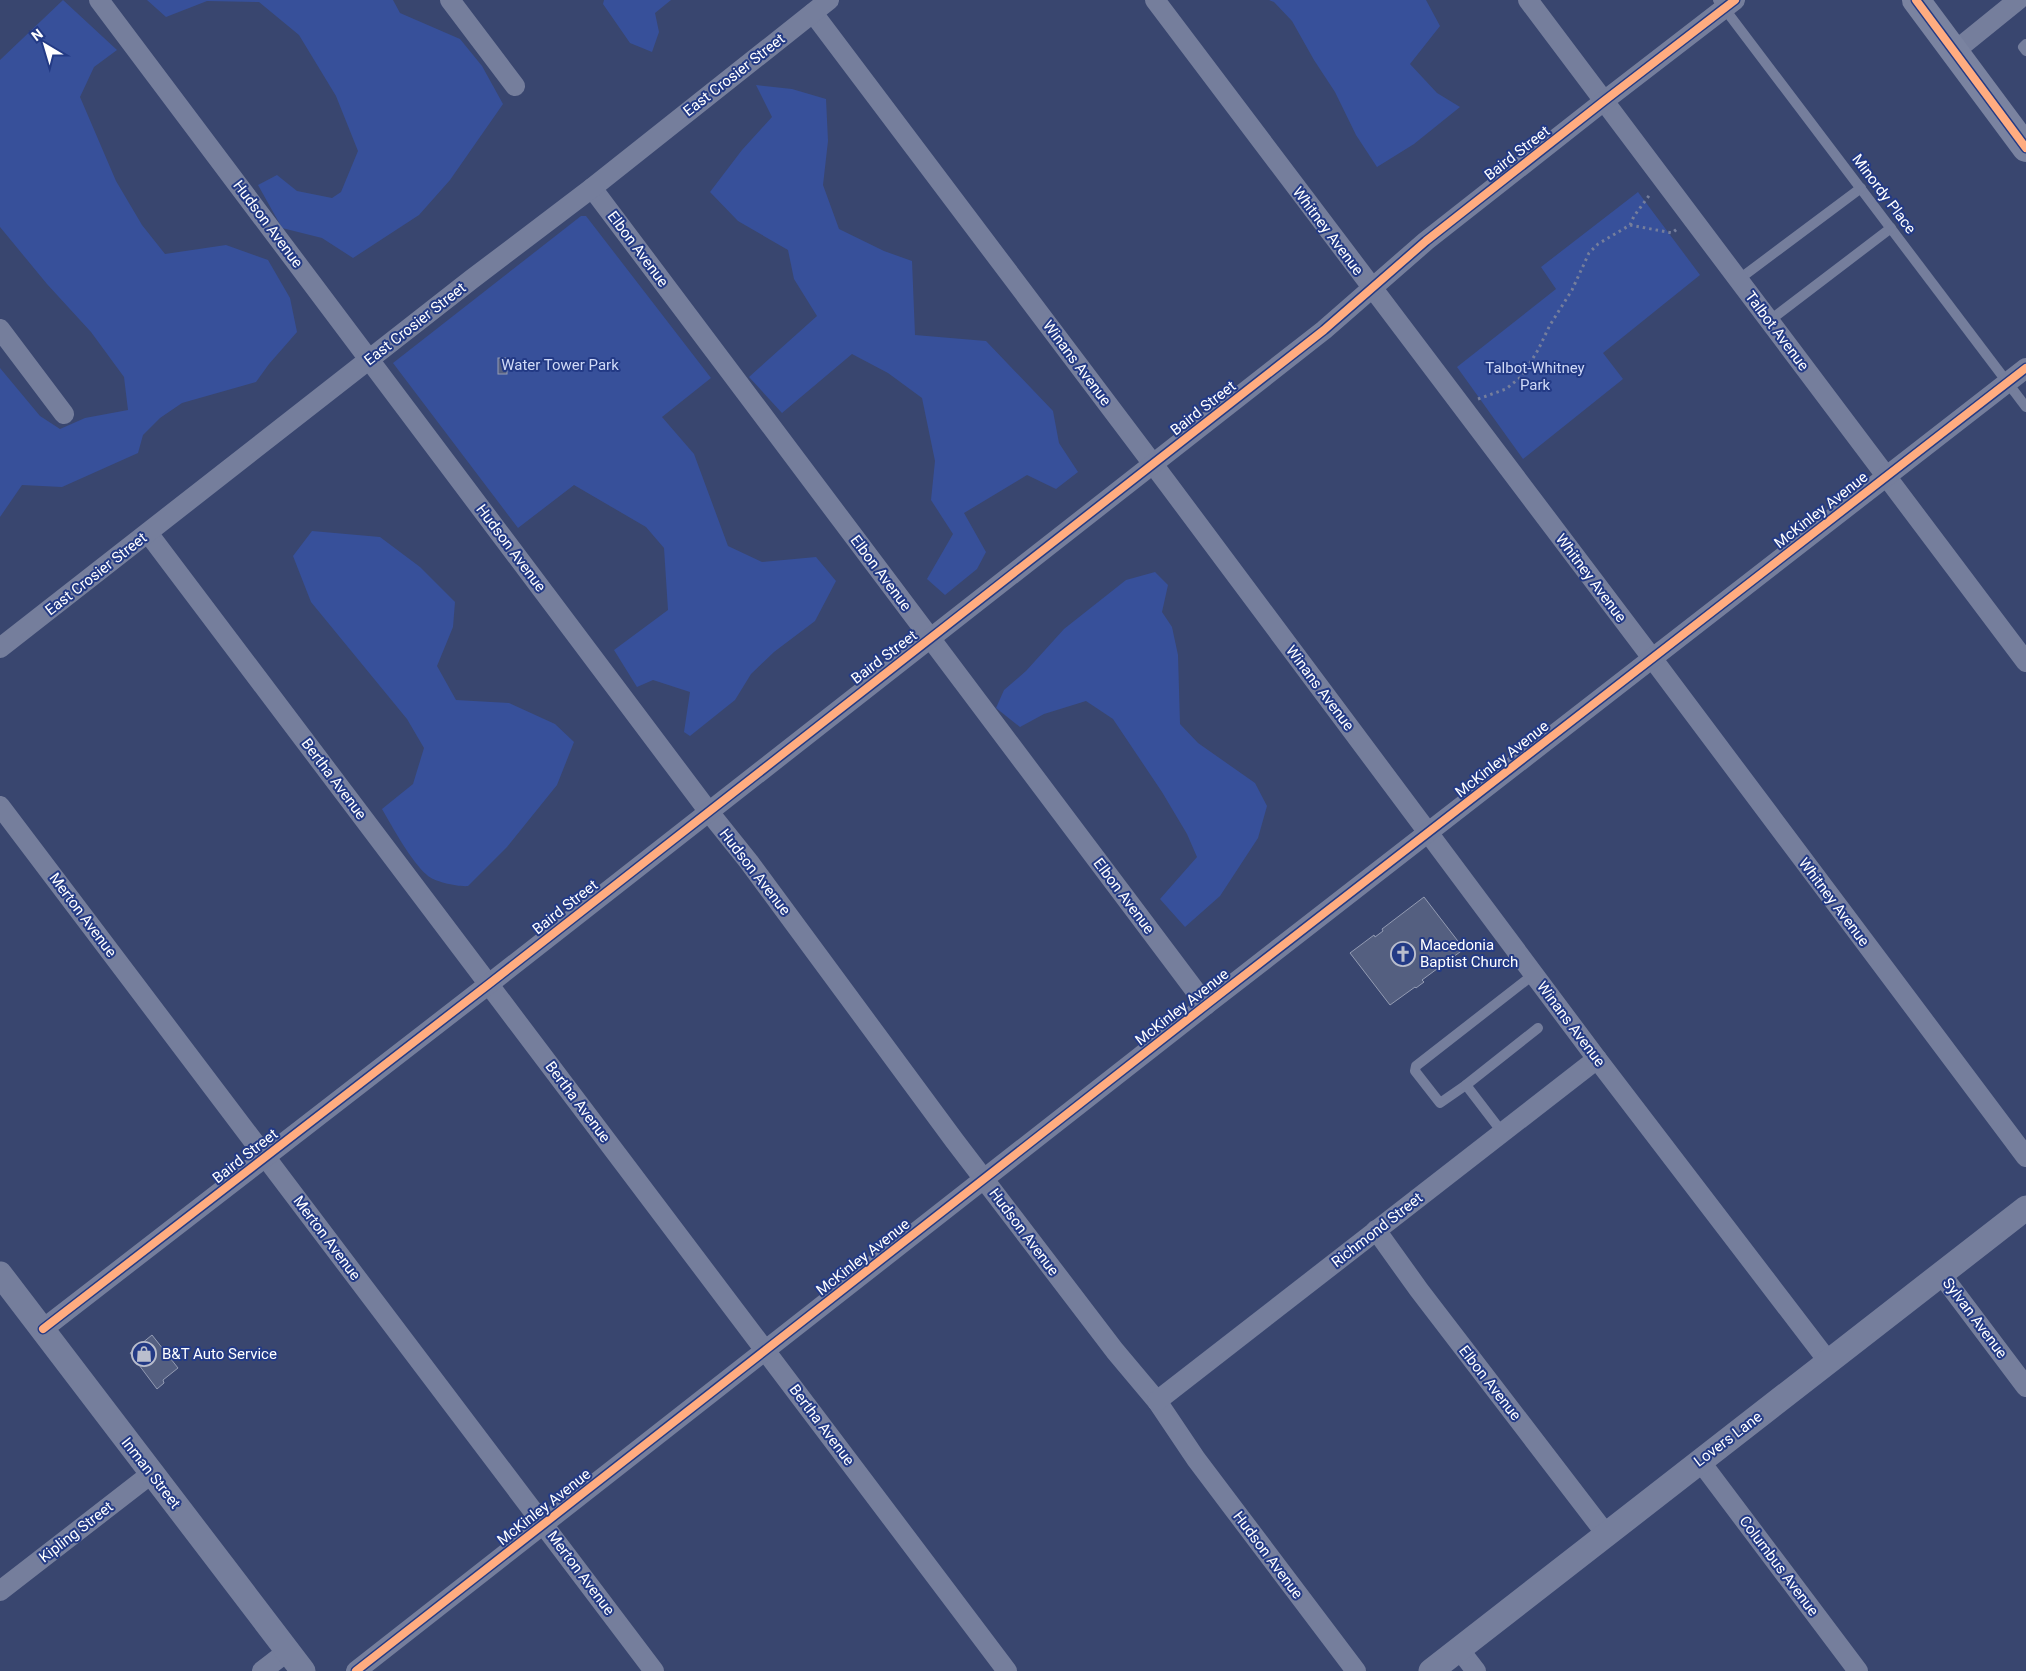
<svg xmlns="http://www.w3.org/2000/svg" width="2026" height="1671" viewBox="0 0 2026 1671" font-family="Roboto,sans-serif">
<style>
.green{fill:#37509a}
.building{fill:#545f80;stroke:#939bb3}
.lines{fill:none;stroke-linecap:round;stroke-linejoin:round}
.path{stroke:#757e9c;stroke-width:3;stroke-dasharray:2.5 4;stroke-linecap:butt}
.service{stroke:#757e9c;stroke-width:10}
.minor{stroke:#757e9c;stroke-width:20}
.tertiary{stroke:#757e9c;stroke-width:25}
.secondary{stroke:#7a83a0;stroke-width:28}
.cycleway-casing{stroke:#233a85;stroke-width:11}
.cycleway{stroke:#ffac80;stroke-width:8}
.labels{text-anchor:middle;stroke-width:4;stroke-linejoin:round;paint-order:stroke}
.street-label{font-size:15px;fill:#fff;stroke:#233a85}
.park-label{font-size:15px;fill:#d0daf7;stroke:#233a85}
.poi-label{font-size:15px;fill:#fff;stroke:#233a85;text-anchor:start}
</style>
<rect width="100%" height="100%" fill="#39466f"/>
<g class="green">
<polygon points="63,0 117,50 94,67 80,97 116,181 142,225 165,254 226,245 268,260 290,298 297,332 269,364 256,382 182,403 160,418 143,435 138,453 62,487 22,485 0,517 0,368 40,416 60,429 85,418 128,410 124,377 91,332 47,284 0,227 0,60"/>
<polygon points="147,0 393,0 400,13 460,39 482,66 503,104 450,180 419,215 353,258 322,238 282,228 258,185 277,175 297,191 332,198 341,192 358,151 336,96 299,35 259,2 207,1 166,17"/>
<polygon points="604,0 671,0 655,13 659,32 652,52 630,43 603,4"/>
<polygon points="1269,0 1426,0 1440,26 1410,64 1437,93 1460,107 1414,144 1377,167 1356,135 1335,92 1314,60 1292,21 1274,2"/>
<polygon points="756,85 792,89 826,99 828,141 823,185 839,229 884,251 912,261 915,335 986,341 1053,411 1059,443 1078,472 1056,489 1027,475 964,513 986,552 977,569 945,595 927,579 953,534 931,500 935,461 922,398 888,373 852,354 782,413 749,377 817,316 794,279 788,250 738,221 710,192 742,150 772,117"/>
<polygon points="1638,192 1700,275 1603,353 1623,379 1523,459 1457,367 1556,289 1541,267"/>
<polygon points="581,216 586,216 711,378 662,417 694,454 728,546 762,562 816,557 836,581 815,621 774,652 751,674 735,700 690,736 684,732 690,692 653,680 637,687 614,650 668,610 664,548 646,527 574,485 518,528 393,363"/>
<path d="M312,531L380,537L420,567L455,602L453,627L437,666L456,700L509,703L555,724L574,742L557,785L507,847L468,886C459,887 434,882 427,875C411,861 393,828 382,809L413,784L424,748L407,719L311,602L293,556Z"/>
<polygon points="1155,572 1168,585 1162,612 1172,627 1178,655 1180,724 1198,743 1255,783 1267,806 1258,838 1220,896 1185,927 1160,899 1197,857 1187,834 1162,792 1113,719 1086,701 1044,714 1020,727 996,708 1004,690 1026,671 1064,629 1126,580"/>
</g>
<g class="building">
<rect x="498" y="358" width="9" height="16"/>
<polygon points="1424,897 1464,949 1422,980 1424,982 1416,988 1415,987 1390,1005 1350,953 1374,935 1375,937 1383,931 1382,929"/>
<polygon points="152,1335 178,1368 163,1380 164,1383 157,1389 130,1353"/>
</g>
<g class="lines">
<g class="path">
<polyline points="1630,225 1672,233 1677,229"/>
<polyline points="1478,399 1506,389 1522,376 1538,350 1550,325 1572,290 1589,253 1598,244 1630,225 1634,216 1651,193"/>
</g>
<g class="service">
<polyline points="1718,0 2026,407"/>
<polyline points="2026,44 2023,47 2026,51"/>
<polyline points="1738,280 1861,188"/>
<polyline points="1769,321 1891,228"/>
<polyline points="1466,1085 1440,1103 1415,1071 1416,1066 1534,974"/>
<polyline points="1502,1132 1466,1085 1538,1028"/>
</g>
<g class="minor">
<polyline points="99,0 709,812 749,862 954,1140 1115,1351 1157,1401 1196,1459 1356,1671"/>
<polyline points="450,0 515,86"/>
<polyline points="1155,0 1652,658 2026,1157"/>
<polyline points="1528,0 2026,662"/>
<polyline points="813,13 1168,484 1597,1059 1828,1361"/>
<polyline points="1955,51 2018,0"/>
<polyline points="592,188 1206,1005"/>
<polyline points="0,329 64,414"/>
<polyline points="148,533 1007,1671"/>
<polyline points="0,648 472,279 592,188 829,0"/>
<polyline points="0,806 654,1671"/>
<polyline points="1376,1230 1419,1290 1606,1534"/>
<polyline points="1941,1274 2026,1387"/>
<polyline points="43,1329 489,984 1324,330 1426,241 1604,101 1735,0"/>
<polyline points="1157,1401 1597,1059"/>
<polyline points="1700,1461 1858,1671"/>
<polyline points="0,1591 151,1474"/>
<polyline points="1459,1649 1476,1671"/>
<polyline points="262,1671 288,1651"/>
<polyline points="356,1671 1206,1005 2026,368"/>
</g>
<g class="tertiary">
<polyline points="0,1274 303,1671"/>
<polyline points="1431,1671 2026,1208"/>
</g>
<polyline class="secondary" points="1916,0 2026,148"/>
<defs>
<g id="cycleway">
<polyline points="1916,0 2026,148"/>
<polyline points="43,1329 489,984 1324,330 1426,241 1604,101 1735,0"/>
<polyline points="356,1671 1206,1005 2026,368"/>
</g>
</defs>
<use href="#cycleway" class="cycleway-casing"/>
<use href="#cycleway" class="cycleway"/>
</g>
<defs>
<symbol id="church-ring" viewBox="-11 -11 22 22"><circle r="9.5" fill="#233a85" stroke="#babecd" stroke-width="1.5"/><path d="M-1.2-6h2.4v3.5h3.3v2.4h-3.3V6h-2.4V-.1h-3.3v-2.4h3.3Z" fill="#babecd"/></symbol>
<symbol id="shop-ring" viewBox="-11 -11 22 22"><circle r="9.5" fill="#233a85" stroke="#babecd" stroke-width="1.5"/><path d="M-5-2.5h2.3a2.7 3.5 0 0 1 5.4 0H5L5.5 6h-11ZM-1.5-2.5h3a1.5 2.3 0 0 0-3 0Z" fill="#babecd"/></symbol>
</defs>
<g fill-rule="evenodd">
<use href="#church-ring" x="1389" y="940" width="28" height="28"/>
<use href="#shop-ring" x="130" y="1340" width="28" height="28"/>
</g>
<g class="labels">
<g class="street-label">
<text transform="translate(734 75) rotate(-38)" y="5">East Crosier Street</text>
<text transform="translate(1517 153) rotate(-38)" y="5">Baird Street</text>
<text transform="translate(1884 194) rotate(53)" y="5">Minordy Place</text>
<text transform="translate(268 224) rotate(53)" y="5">Hudson Avenue</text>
<text transform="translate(1328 231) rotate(53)" y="5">Whitney Avenue</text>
<text transform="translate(638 249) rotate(53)" y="5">Elbon Avenue</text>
<text transform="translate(415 324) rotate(-38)" y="5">East Crosier Street</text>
<text transform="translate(1777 331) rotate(53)" y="5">Talbot Avenue</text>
<text transform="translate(1077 363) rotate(53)" y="5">Winans Avenue</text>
<text transform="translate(1203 408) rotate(-38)" y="5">Baird Street</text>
<text transform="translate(1821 510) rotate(-38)" y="5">McKinley Avenue</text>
<text transform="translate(511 548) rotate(53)" y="5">Hudson Avenue</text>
<text transform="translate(881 573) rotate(53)" y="5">Elbon Avenue</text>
<text transform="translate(96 574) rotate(-38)" y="5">East Crosier Street</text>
<text transform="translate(1591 578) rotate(53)" y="5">Whitney Avenue</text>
<text transform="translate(884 657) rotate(-37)" y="5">Baird Street</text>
<text transform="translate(1320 688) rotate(53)" y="5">Winans Avenue</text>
<text transform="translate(1502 759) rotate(-38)" y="5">McKinley Avenue</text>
<text transform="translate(334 779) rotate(53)" y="5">Bertha Avenue</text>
<text transform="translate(755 872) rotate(52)" y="5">Hudson Avenue</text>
<text transform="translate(1124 896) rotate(53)" y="5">Elbon Avenue</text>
<text transform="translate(1834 902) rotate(53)" y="5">Whitney Avenue</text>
<text transform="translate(565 907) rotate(-38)" y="5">Baird Street</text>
<text transform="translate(83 915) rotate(53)" y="5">Merton Avenue</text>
<text transform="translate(1182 1007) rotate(-38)" y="5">McKinley Avenue</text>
<text transform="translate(1571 1024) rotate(53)" y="5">Winans Avenue</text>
<text transform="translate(578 1102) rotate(53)" y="5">Bertha Avenue</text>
<text transform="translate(245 1156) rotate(-38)" y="5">Baird Street</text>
<text transform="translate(1377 1230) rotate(-38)" y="5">Richmond Street</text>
<text transform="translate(1024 1232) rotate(53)" y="5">Hudson Avenue</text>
<text transform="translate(327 1238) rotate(53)" y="5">Merton Avenue</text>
<text transform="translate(863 1257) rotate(-38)" y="5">McKinley Avenue</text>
<text transform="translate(1975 1318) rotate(53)" y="5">Sylvan Avenue</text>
<text transform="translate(1490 1383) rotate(52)" y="5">Elbon Avenue</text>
<text transform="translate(822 1425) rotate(53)" y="5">Bertha Avenue</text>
<text transform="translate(1728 1439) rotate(-37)" y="5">Lovers Lane</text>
<text transform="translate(151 1473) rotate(52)" y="5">Inman Street</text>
<text transform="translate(544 1507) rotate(-38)" y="5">McKinley Avenue</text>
<text transform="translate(76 1532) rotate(-38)" y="5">Kipling Street</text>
<text transform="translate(1268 1555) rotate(53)" y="5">Hudson Avenue</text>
<text transform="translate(1779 1566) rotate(53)" y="5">Columbus Avenue</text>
<text transform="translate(581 1573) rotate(53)" y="5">Merton Avenue</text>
</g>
<g class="park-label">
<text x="560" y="370">Water Tower Park</text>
<text x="1535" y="373">Talbot-Whitney<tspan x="1535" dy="17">Park</tspan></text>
</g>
<g class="poi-label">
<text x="1420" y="950">Macedonia<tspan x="1420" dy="17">Baptist Church</tspan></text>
<text x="162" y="1359">B&amp;T Auto Service</text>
</g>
</g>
<g transform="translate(45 45) rotate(322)" stroke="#233a85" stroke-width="4" paint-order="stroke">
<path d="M0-4L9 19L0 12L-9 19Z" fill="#ffffff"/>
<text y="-8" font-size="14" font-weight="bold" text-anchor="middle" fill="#ffffff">N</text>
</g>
</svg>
